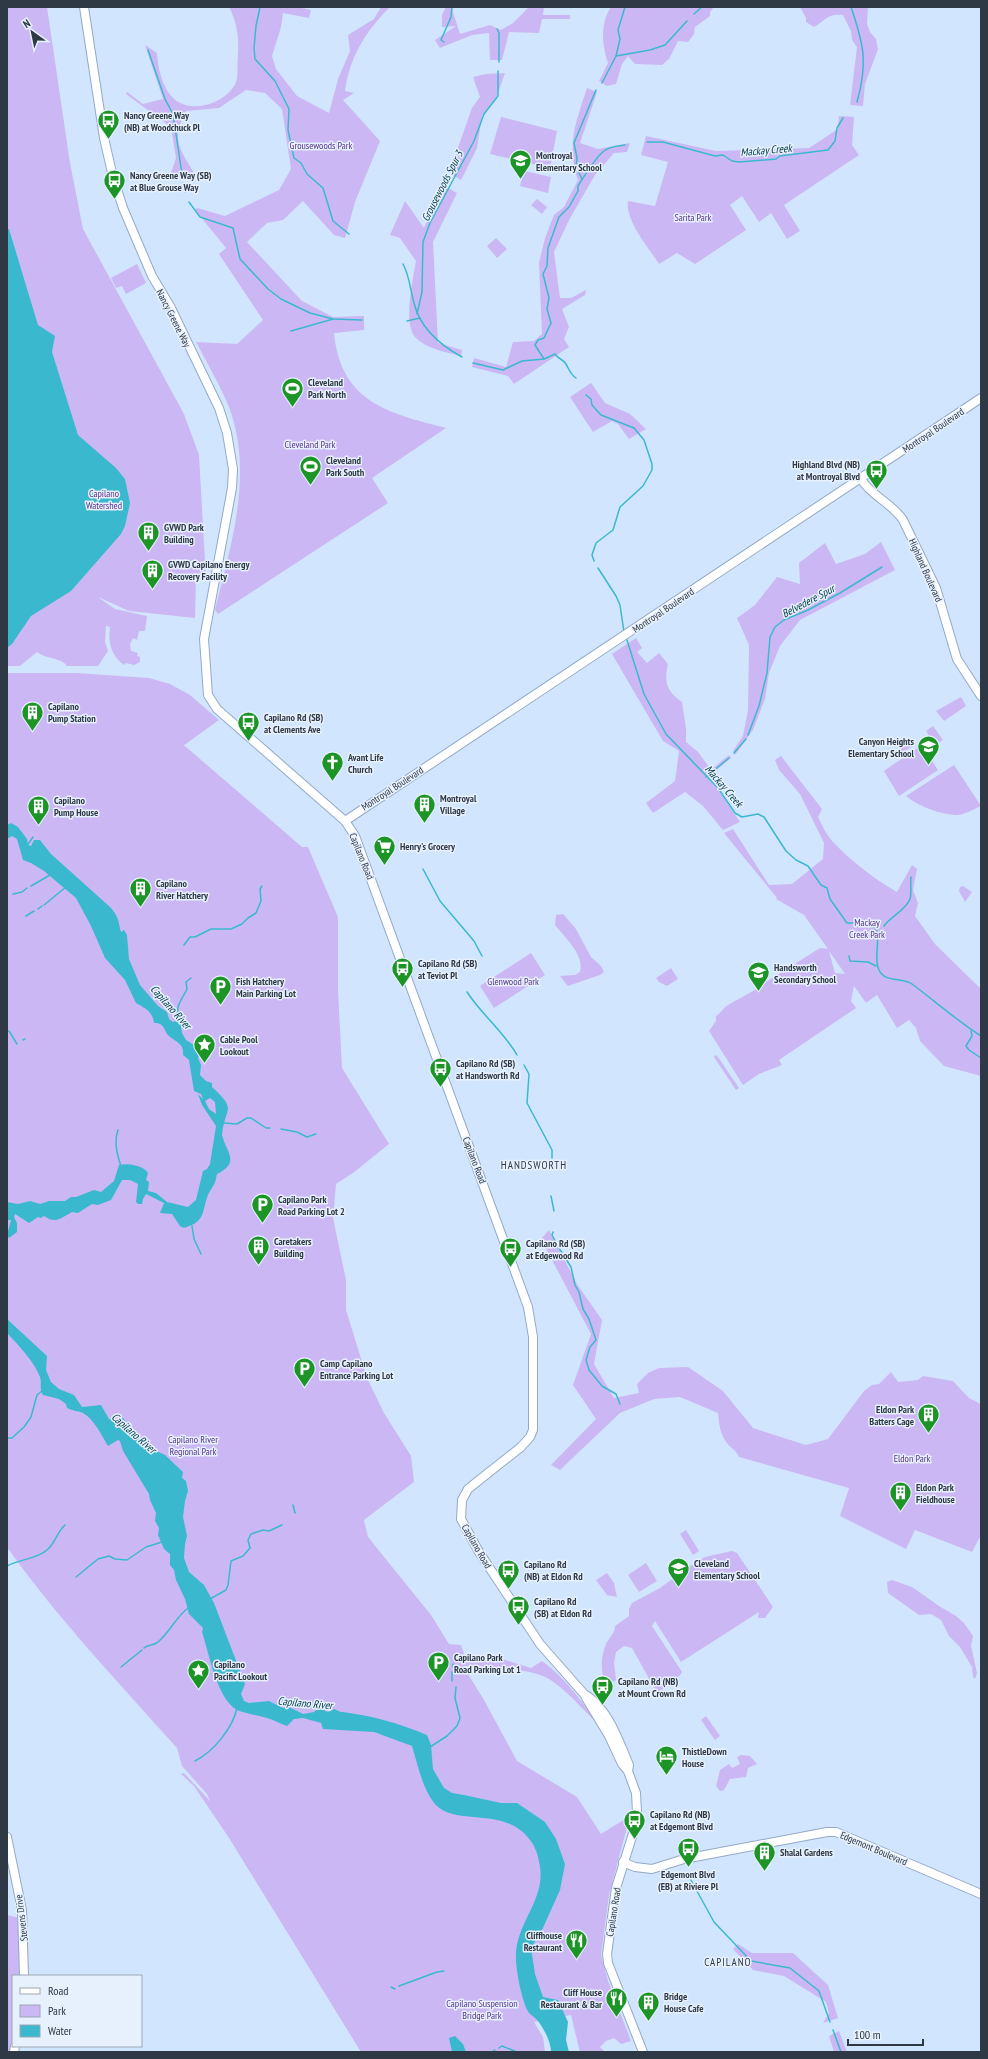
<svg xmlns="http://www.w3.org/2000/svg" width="988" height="2059" viewBox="0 0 988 2059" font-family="'PT Sans Narrow',sans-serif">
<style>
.green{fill:#ccb7f5;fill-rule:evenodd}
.water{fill:#3ab9ce;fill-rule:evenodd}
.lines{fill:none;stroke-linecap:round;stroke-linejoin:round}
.stream{stroke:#3ab9ce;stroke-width:1.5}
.secondary-casing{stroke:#92a9c7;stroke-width:10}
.secondary{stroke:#fff;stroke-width:8}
.labels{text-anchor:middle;stroke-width:3;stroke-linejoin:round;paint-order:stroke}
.poi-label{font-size:10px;font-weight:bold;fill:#2f3945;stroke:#e7f1fe;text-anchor:start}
.park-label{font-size:10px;fill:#58338b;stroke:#e7f1fe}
.street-label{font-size:10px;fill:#2f3945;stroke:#e7f1fe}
.water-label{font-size:11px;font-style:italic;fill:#07414a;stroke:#e7f1fe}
.neighbourhood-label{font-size:11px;letter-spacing:1px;fill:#2f3945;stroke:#e7f1fe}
</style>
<rect width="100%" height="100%" fill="#d2e5fe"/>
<g class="green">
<path d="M7,7H47L70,163L83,229L184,414L199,455L206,579L196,580L195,618L129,611L98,597L115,609L147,616L145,631H139L137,640L133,638L130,644L131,651L138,653L137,656L140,657V662L134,665L126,663L124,665C111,655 108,643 110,627L106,626L105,642L108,651L98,666H67C61,657 45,659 37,652L20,666H7Z"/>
<path d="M229,7H298L311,10L309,18L283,13L281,27L272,56L276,69L297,96L329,113L338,79L350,51L348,35L374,19L381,7H390C366,31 350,56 345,91L354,93L343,100L380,141L355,202L345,238L334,235L303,201L283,220L267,223L247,242L302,301L333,317L364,316V330L334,333C341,403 389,413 446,428L372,478L388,503L218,614L215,610C231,544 254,474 229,407C220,385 207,363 196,342L237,344L263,320L219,254L226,248L195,210L197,208L225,216L279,190L291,169L282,109L265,93L246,90L219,108L186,111C171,139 179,148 194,173L169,179L176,158L171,127L126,94L127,92L143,104L163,99L145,45L157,53C158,68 162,87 173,98C191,116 231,102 237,79C238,71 237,62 238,54C239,38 237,22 229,7Z"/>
<polygon points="446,7 456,7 452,9 460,34 490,25 501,30 513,23 529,7 544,7 543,15 570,15 570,19 542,19 539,33 509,32 502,60 490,60 489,33 472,35 440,48 435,40 456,26 442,27 442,15"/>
<path d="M611,7H714L710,12V16L695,27L694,34L688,42L678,41L669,59L662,65L635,64L628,56L622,64L616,84L607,86L599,81L608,63C602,45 600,23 611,7Z"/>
<path d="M800,7H868L867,24L870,32L876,39L878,49L865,84L863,106L850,105L857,47L852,40L851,31L843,15C828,13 826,20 814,27L806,22V18Z"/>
<polygon points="505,73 497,96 482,116 477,148 461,180 449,173 472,108 480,97 473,77 486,74"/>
<path d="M587,88L597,92L580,143L598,149L630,143L627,152L614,153L595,175L569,220L554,252L560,298H571L586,290L585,295L562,309L569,327L564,339L569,347L514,384L508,376L472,367L474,358L506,367L513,342L534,341L542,334L539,263L545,238L554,215L564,207L578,180C566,144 576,122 587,88Z"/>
<path d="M839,116L854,117L852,145L859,155L784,205L800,231L787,239L771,213L759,222L742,196L730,205L746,230L695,264L677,253L659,264C649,248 625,221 628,201L655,206L668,162L641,155L646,136L716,151L809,148L838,129Z"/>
<polygon points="501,117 557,131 550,168 490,154"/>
<polygon points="524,171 551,177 548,193 520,186"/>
<path d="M443,185L457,193L433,242L438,343L462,350L461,356C446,352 426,349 415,337C403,323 413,279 416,261L400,238L390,235L405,201L424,228Z"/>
<polygon points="537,199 547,207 542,214 531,205"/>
<polygon points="496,238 507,249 497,258 487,246"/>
<polygon points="137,264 146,283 126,294 122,286 116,288 111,278"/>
<polygon points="591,383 605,403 630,414 646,429 629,439 618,424 612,421 593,432 570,397"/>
<polygon points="881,542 895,570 800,620 780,646 769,673 765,699 753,730 735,755 733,751 743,736 748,710 749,645 737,618 755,605 777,577 800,584 799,563 825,543 836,564 865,554"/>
<path d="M636,638L642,648L637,652L647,663L659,653L668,664C664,682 666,691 682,702L686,729V742L698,752L709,767L713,768L729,755L731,758L709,776L740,822L723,830L703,806L685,792L653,813L646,803L675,781L679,751L663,741L612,654Z"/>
<path d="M7,673H76L149,678L170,684L190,695L219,720L183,746H185L302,847H308L338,917V990L342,1068L389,1144L353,1173L336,1184L333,1218L346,1280V1310L367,1378L384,1413L411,1456L414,1482L364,1520L368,1537L431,1615L449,1644L461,1645L466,1659L472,1661L499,1658L531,1668L542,1661C564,1677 582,1701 597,1723C581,1708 567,1690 549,1679C530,1668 485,1666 463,1666L484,1700L517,1761L577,1797L601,1834L630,1816L609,1895L601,1955L608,1981L631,2041L621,2044L614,2038L606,2041L600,2047L605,2052H580L571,2015L534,2022L543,2037L545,2052H361L229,1838L194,1786L181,1774L184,1773L210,1801L207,1794L182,1766L177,1748C119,1683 58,1619 7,1547Z"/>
<polygon points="961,697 966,706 944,721 936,711"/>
<polygon points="933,726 943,740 935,745 926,731"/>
<polygon points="909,737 914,745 902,753 897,746"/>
<polygon points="922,745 938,770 899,796 884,771"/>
<path d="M781,756L822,809L818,817C822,825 826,834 832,841C850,860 874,879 897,892L912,865L917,869L913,890L918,903L915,916L935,944L981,989V1076L944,1066L920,1041L916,1028L909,1020L897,1028L877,995L866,1003L854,986L851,1001L856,1008L779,1060L782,1065L759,1074L743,1085L709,1031L716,1021V1016C721,1013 723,1008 728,1005C738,999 759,989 766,982L820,948L828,949L804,915L776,899L777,898L724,833L733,829L769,885L792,884L823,859L824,843L800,794L779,770L775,760ZM829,951L845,974L835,973Z"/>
<path d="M954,765L981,806C974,809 966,814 958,815C941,815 918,806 906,796Z"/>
<polygon points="963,886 972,892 965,902 959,891 960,887"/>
<path d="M563,914L576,929L591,957L601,966L604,972L600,975L568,986L560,976L575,975L580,972C585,956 565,937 555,925L556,915Z"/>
<polygon points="531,953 545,975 494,1008 480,986"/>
<polygon points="671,968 678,979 667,986 659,982 656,978"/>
<polygon points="715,1055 718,1057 739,1088 736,1090 714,1057"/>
<path d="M549,1230L577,1284L602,1320L594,1364L614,1398L639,1393L637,1384L648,1373L659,1368L688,1367L723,1391L753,1428L806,1445L828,1439L864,1391L872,1385L879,1384L891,1372L898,1382L918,1380L923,1376L953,1381L969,1398L981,1404V1535L972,1552L915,1530L906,1549L840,1516L849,1488L739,1457C734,1447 732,1450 727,1443C720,1434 719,1424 718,1413L680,1397L654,1399L620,1413L560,1470L551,1465L596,1419L573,1385L591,1334L541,1239Z"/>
<polygon points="686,1530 699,1551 693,1555 680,1534"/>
<path d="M732,1551L737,1553L773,1607L765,1618H758L759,1612L681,1662L655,1621L728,1573L655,1621L652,1626L682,1672C679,1679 664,1688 657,1693L632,1648L624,1646L616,1652L614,1663L616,1680L611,1683L605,1682C600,1670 601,1656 606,1644C609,1638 615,1633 615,1626L629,1616V1609L632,1603L660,1588L696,1562L705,1557Z"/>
<polygon points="646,1563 657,1581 639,1592 628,1575"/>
<polygon points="607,1573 614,1583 617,1597 607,1595 596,1580"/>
<polygon points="892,1580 912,1587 939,1606 956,1616 964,1623 973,1636 971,1646 977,1673 975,1679 973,1677 972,1667 960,1647 949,1636 941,1620 931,1614 919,1615 888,1593 887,1582"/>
<polygon points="706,1716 720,1736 715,1740 701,1720"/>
<polygon points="741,1755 750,1756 757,1764 748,1768 746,1777 730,1779 724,1790 720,1791 716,1786 720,1770 729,1764 732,1768 740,1764 737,1757"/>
<polygon points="7,1915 20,1918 21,1976 13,1976 13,2040 11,2052 7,2052"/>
<polygon points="738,1944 752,1953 793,1953 828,1985 838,2018 823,2023 829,2013 826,2002 784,1976 753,1970 733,1949"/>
<polygon points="839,2031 847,2052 834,2052 829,2036"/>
</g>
<g class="water">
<polygon points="7,229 9,229 38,325 55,336 52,352 78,435 116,468 125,479 130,503 125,526 121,534 71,591 31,616 12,644 7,648"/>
<path d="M11,823L18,827L27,839L28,845L31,846L34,840H40L51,854L110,907C119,917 118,920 121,932L124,930L127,935L129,959L140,985L158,1006L167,1012L169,1019L173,1022L180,1020L182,1033L186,1040L197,1047L200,1055L198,1058L201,1065L200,1075L206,1081L212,1083V1087C238,1111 225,1106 222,1135C226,1152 241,1162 217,1174C215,1184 215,1183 210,1191C202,1204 207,1221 189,1226C185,1228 183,1228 180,1226L172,1214L160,1213L164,1203L146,1194L143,1199L142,1204H138L136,1202L138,1184L130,1180H122L111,1200L98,1205L92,1204L78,1213L72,1212C59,1219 56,1224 44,1216L41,1218L38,1217L29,1223L15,1214L14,1217L17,1223V1232L9,1238L7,1235L11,1220H7V1202L18,1204L30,1201L40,1204L49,1201H65L71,1197H76L94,1190L101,1192L114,1181L119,1165C127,1163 143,1165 148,1173L146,1180L149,1182L148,1191L156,1193L167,1202L188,1207L196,1200L203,1171L207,1169L210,1164L216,1126L202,1105L198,1094L203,1099L201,1094L194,1091L189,1060L183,1055C184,1043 177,1043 169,1036C164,1032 165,1022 154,1023C153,1012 145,1008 136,1003L125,980L105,958L91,926L76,898L44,871L31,863L23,860L17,839L12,836L7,839V825ZM210,1098L215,1102L216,1114L209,1109L205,1101Z"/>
<path d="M7,1319L47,1356L46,1370L51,1382L59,1389L74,1395L82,1407L101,1405L109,1419L116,1420L123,1418L142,1444L165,1455L183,1472L182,1478L186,1481L188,1491L185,1501L183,1517L187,1536L185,1544L184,1558L189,1572L204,1585L214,1603L245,1684L241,1694L244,1701L249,1703L269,1701L283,1708L289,1707L303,1714L314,1712L319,1708L328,1712L334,1709C338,1710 339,1712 343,1712C372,1716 399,1723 427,1735L431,1745L433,1769L444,1788L452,1793L464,1795L501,1803H517L545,1822L556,1839L565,1864L560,1890L542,1930L531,1948L535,1974L543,1997L558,2000L568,2022L566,2040L569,2052H551C551,2042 544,2029 538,2021C536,2018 532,2016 529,2013C522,2003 515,1967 516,1954C517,1921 548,1897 539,1862C538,1855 535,1846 530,1840C506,1807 459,1825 438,1807C423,1793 418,1765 412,1746L374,1732L323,1729L321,1723L303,1718L294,1719L287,1726C281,1724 274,1720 267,1718C257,1715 247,1714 237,1710C217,1699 209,1653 202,1632L203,1628L189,1614L185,1599L176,1580L174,1570L170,1565V1554L164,1549L158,1535L159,1528L155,1521L156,1513L150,1500L149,1494L123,1451L120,1441L118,1440L108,1446C102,1436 94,1419 83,1413C78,1411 73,1411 67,1408L66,1404L59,1399L43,1395C39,1390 42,1383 40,1377C34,1361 19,1346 7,1333Z"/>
<polygon points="455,2036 463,2044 466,2052 452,2052 449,2038"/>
</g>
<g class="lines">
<g class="stream">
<polyline points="260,7 256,26 254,48 255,59 275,81 289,109 288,130 294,158 301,163 307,174 323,188 333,221 349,234"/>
<path d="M851,7C864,45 868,63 857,102"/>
<polyline points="694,14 702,7"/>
<polyline points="497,29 499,33 499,62"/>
<polyline points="444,42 441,40 451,17 452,7"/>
<polyline points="148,50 165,99 173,114 182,174"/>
<polyline points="616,56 650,50 665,45 687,21"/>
<polyline points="602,83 616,56 620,39 618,30 625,7"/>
<polyline points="647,142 663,142 715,156 723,155 732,161 739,162 776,159 780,156 828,150 835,141 837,128 843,118"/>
<polyline points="582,179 576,167 577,158 574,143 596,90"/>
<polyline points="183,183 185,192"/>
<polyline points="189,202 200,217 233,228 240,259 268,289 281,299 310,313 333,319 362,320"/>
<path d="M403,264C410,277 410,289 414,303C420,328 440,345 462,357"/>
<polyline points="417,314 422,292 423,242 430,223 474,141 484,114 498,96 498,71"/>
<polyline points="407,321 420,318"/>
<polyline points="291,331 333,319"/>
<polyline points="473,363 503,370 522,361 544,359"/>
<path d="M576,378C570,374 569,369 566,364C563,359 558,359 555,354L544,359L535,345L538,340L544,338L551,323L547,309L549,298L543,274L547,266L548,248L559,217L569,207L578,191V186C583,178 597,156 604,151C610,146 618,146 625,145"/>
<polyline points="586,395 591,399 592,405 601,415 634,428 644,440 652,464 652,470 643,486 620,507 613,530 596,543 592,555 594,561"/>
<polyline points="598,568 616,596 620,605 624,632"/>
<path d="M626,637L644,694L666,734L718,788L735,813L742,817L758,814L764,817L786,851L796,860L808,866L821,885L827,888L830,899L847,923H862L876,928C881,939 873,959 879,970C885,983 902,977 912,984C935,1001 956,1020 981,1036"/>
<polyline points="748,735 759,706 767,673 770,637 775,627 784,620 808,610 840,593 882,567"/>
<polyline points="734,753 746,739"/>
<polyline points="706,777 729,758"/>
<polyline points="26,847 33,837"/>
<polyline points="423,869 440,901 474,941 482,956"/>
<polyline points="31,886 50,875"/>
<polyline points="13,894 22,892 27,888"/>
<polyline points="44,905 66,887"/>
<polyline points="38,909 42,906"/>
<polyline points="26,916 34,911"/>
<path d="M884,926C891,916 906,910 910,899C912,893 910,884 911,877"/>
<polyline points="184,945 190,937 195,937 211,929 231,929 242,924 248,918 256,913 261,901 260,889 262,886"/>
<polyline points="849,956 850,961 868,962 876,966"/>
<path d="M467,992C482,1015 504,1032 517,1055"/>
<path d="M179,1020C175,1004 181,1002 187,989L186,982L191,978"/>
<polyline points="7,1031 9,1031 17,1044"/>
<polyline points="971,1031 972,1036 966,1046 969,1050 981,1058"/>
<polyline points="23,1040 25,1039"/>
<polyline points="524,1065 529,1074 527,1103 552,1150 552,1158"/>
<polyline points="223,1123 237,1124 247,1118 251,1118 266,1128 270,1128"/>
<polyline points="281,1129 297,1132 307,1137 316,1134"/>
<path d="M118,1130C114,1141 117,1155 121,1166"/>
<polyline points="551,1196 554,1211"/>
<polyline points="192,1226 194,1239 201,1254"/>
<polyline points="553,1232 552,1235 559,1248 571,1267 575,1285 579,1292 583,1309 589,1319 596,1340 590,1347 586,1360 589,1370 602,1386 616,1394 620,1404"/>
<polyline points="7,1438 12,1438 24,1427 31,1417 37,1395 42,1391"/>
<polyline points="293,1505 295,1513"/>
<path d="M7,1566C20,1559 37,1559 47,1550C56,1542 57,1532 65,1525"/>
<polyline points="76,1577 98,1559 109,1556 115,1559 127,1560 146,1547 162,1542"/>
<polyline points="210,1599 226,1590 228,1585 231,1561 243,1556 250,1548 248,1540 251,1534 263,1530 269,1531 282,1525"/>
<path d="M144,1648C148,1644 154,1646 158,1642C170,1632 176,1617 188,1608"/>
<polyline points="121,1667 142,1650"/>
<polyline points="453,1667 453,1664"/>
<polyline points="452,1672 452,1681"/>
<polyline points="430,1747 447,1736 457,1726 460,1718 455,1698 456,1687"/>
<path d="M195,1761C213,1752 233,1728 237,1708"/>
<polyline points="687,1873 714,1922 751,1961 790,1968 819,1991 830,2022"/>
<polyline points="399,1986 437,1972 444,1971"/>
<polyline points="391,1987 395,1989"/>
<polyline points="833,2030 841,2052"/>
<polyline points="499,2048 502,2046 517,2052"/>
<polyline points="492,2052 495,2050"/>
</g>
<defs>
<g id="secondary">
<path d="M84,7L104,138L113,177L123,208L152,276L170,306L219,408L227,433L233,469L232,488L204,639L208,695L217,709L345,821L355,836L528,1307L533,1337V1430L530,1437L521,1447L468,1489L462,1500L461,1519L479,1552L540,1644L584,1694C608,1707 619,1742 629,1765L628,1771"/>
<path d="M861,479C871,496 892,503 903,520L936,588L957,659L981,696"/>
<polyline points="345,821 981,398"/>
<polyline points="586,1698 609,1736 622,1764 628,1771 636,1793 637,1812 635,1827 616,1888 607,1954 608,1963 643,2052"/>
<polyline points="7,1837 22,1910 24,1976"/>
<polyline points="623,1862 635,1867 652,1869 684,1859 827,1832 836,1832 981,1894"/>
<polyline points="14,2052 15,2046"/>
</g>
</defs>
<use href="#secondary" class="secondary-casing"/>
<use href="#secondary" class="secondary"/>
</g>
<defs>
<symbol id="bus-pin" viewBox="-11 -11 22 30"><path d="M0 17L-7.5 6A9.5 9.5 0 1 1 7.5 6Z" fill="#1c9526" stroke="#e7f1fe"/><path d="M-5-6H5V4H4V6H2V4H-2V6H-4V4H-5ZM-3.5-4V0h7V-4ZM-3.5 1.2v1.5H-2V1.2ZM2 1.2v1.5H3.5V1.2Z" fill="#fff"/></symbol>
<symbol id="school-pin" viewBox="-11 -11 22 30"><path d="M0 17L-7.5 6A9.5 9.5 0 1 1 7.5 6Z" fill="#1c9526" stroke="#e7f1fe"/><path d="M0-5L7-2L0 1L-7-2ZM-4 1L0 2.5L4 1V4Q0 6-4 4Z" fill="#fff"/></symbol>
<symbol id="stadium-pin" viewBox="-11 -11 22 30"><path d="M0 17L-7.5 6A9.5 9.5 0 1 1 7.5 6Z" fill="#1c9526" stroke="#e7f1fe"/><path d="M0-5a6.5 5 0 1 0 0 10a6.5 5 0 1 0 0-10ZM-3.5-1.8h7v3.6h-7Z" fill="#fff"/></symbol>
<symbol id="building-pin" viewBox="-11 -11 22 30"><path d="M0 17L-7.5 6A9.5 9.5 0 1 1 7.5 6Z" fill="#1c9526" stroke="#e7f1fe"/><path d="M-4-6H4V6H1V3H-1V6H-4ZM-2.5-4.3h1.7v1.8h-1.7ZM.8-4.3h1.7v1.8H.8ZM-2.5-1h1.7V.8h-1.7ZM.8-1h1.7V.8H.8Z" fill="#fff"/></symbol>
<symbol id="church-pin" viewBox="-11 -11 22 30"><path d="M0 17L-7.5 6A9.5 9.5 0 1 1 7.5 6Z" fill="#1c9526" stroke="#e7f1fe"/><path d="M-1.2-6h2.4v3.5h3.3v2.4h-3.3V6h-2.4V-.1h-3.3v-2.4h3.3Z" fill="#fff"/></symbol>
<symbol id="supermarket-pin" viewBox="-11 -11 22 30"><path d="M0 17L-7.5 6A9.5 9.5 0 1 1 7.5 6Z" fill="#1c9526" stroke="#e7f1fe"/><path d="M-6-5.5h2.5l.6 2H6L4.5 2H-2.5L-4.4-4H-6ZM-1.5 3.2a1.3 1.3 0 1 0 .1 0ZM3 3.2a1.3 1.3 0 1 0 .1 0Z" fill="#fff"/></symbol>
<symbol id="parking-pin" viewBox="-11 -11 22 30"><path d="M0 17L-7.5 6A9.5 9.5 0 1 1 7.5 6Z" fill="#1c9526" stroke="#e7f1fe"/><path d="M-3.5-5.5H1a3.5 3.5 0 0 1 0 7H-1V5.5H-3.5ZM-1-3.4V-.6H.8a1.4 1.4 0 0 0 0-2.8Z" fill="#fff"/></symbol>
<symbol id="sight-pin" viewBox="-11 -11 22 30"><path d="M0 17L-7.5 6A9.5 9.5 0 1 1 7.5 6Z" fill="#1c9526" stroke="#e7f1fe"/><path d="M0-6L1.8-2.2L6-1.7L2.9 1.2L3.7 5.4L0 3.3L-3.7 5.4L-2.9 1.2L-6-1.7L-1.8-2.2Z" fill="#fff"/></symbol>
<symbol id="hotel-pin" viewBox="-11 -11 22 30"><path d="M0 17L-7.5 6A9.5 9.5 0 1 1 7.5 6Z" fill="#1c9526" stroke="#e7f1fe"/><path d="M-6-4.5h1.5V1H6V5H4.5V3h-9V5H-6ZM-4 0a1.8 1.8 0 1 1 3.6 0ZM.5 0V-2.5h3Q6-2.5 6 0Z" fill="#fff"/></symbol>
<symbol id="restaurant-pin" viewBox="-11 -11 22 30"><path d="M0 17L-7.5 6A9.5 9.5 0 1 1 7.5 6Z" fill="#1c9526" stroke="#e7f1fe"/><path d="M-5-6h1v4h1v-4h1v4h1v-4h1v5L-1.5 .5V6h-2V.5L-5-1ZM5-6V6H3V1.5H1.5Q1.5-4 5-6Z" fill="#fff"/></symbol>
</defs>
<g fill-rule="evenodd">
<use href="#bus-pin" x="96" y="108" width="25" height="34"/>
<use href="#school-pin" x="508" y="148" width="25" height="34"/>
<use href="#bus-pin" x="102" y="168" width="25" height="34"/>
<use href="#stadium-pin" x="280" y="376" width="25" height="34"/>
<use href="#stadium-pin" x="298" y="454" width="25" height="34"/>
<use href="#bus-pin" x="864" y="458" width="25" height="34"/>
<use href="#building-pin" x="136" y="520" width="25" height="34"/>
<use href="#building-pin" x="140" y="558" width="25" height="34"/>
<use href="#building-pin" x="20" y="700" width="25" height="34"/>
<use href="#bus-pin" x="236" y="710" width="25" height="34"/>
<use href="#school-pin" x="916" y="734" width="25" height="34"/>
<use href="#church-pin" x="320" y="750" width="25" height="34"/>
<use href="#building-pin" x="412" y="792" width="25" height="34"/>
<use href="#building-pin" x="26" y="794" width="25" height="34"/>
<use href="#supermarket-pin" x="372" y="834" width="25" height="34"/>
<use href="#building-pin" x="128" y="876" width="25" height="34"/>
<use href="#bus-pin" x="390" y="956" width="25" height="34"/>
<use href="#school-pin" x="746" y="960" width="25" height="34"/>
<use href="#parking-pin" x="208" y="974" width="25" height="34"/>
<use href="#sight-pin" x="192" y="1032" width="25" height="34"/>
<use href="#bus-pin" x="428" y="1056" width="25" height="34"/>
<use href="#parking-pin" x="250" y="1192" width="25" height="34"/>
<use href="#building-pin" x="246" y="1234" width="25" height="34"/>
<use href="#bus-pin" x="498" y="1236" width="25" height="34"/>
<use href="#parking-pin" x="292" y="1356" width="25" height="34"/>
<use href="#building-pin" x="916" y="1402" width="25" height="34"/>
<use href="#building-pin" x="888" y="1480" width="25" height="34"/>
<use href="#school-pin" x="666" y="1556" width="25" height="34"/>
<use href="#bus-pin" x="496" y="1558" width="25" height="34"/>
<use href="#bus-pin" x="506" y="1594" width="25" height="34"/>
<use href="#parking-pin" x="426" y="1650" width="25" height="34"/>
<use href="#sight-pin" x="186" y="1658" width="25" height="34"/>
<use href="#bus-pin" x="590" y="1674" width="25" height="34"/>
<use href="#hotel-pin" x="654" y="1744" width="25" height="34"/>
<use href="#bus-pin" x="622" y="1808" width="25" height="34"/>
<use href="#bus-pin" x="676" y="1836" width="25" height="34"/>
<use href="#building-pin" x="752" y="1840" width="25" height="34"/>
<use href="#restaurant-pin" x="564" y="1928" width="25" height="34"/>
<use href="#restaurant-pin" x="604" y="1986" width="25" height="34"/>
<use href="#building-pin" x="636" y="1990" width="25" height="34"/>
</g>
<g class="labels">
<g class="poi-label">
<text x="124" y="119">Nancy Greene Way<tspan x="124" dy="12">(NB) at Woodchuck Pl</tspan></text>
<text x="536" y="159">Montroyal<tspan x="536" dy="12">Elementary School</tspan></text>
<text x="130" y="179">Nancy Greene Way (SB)<tspan x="130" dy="12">at Blue Grouse Way</tspan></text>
<text x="308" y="386">Cleveland<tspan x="308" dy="12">Park North</tspan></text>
<text x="326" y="464">Cleveland<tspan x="326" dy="12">Park South</tspan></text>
<text x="860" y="468" text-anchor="end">Highland Blvd (NB)<tspan x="860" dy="12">at Montroyal Blvd</tspan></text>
<text x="164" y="531">GVWD Park<tspan x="164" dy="12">Building</tspan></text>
<text x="168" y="568">GVWD Capilano Energy<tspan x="168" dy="12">Recovery Facility</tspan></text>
<text x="48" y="710">Capilano<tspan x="48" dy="12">Pump Station</tspan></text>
<text x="264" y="721">Capilano Rd (SB)<tspan x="264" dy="12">at Clements Ave</tspan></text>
<text x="914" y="745" text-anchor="end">Canyon Heights<tspan x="914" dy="12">Elementary School</tspan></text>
<text x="348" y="761">Avant Life<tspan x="348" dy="12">Church</tspan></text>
<text x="440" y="802">Montroyal<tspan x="440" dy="12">Village</tspan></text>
<text x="54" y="804">Capilano<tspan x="54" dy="12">Pump House</tspan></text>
<text x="400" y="850">Henry's Grocery</text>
<text x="156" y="887">Capilano<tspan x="156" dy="12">River Hatchery</tspan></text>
<text x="418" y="967">Capilano Rd (SB)<tspan x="418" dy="12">at Teviot Pl</tspan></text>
<text x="774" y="971">Handsworth<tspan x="774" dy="12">Secondary School</tspan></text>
<text x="236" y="985">Fish Hatchery<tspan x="236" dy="12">Main Parking Lot</tspan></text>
<text x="220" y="1043">Cable Pool<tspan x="220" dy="12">Lookout</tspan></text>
<text x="456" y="1067">Capilano Rd (SB)<tspan x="456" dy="12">at Handsworth Rd</tspan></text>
<text x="278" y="1203">Capilano Park<tspan x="278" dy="12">Road Parking Lot 2</tspan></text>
<text x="274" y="1245">Caretakers<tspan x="274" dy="12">Building</tspan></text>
<text x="526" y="1247">Capilano Rd (SB)<tspan x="526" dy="12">at Edgewood Rd</tspan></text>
<text x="320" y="1367">Camp Capilano<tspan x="320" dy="12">Entrance Parking Lot</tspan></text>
<text x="914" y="1413" text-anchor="end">Eldon Park<tspan x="914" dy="12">Batters Cage</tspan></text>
<text x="916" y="1491">Eldon Park<tspan x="916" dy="12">Fieldhouse</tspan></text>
<text x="694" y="1567">Cleveland<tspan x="694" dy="12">Elementary School</tspan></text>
<text x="524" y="1568">Capilano Rd<tspan x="524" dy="12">(NB) at Eldon Rd</tspan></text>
<text x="534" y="1605">Capilano Rd<tspan x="534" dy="12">(SB) at Eldon Rd</tspan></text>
<text x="454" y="1661">Capilano Park<tspan x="454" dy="12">Road Parking Lot 1</tspan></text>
<text x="214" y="1668">Capilano<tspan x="214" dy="12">Pacific Lookout</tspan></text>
<text x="618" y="1685">Capilano Rd (NB)<tspan x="618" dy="12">at Mount Crown Rd</tspan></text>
<text x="682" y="1755">ThistleDown<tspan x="682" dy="12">House</tspan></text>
<text x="650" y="1818">Capilano Rd (NB)<tspan x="650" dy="12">at Edgemont Blvd</tspan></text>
<text x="780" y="1856">Shalal Gardens</text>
<text x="688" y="1878" text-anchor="middle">Edgemont Blvd<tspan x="688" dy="12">(EB) at Riviere Pl</tspan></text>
<text x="562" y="1939" text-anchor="end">Cliffhouse<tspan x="562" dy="12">Restaurant</tspan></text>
<text x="602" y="1996" text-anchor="end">Cliff House<tspan x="602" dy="12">Restaurant &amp; Bar</tspan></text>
<text x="664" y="2000">Bridge<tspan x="664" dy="12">House Cafe</tspan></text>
</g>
<g class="park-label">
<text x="321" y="149">Grousewoods Park</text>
<text x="693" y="221">Sarita Park</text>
<text x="310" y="448">Cleveland Park</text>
<text x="104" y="497">Capilano<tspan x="104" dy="12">Watershed</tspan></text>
<text x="867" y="926">Mackay<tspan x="867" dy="12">Creek Park</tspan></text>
<text x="513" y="985">Glenwood Park</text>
<text x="193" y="1443">Capilano River<tspan x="193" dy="12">Regional Park</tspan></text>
<text x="912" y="1462">Eldon Park</text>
<text x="482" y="2007">Capilano Suspension<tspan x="482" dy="12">Bridge Park</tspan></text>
</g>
<g class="street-label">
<text transform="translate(174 318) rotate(63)" y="4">Nancy Greene Way</text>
<text transform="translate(933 430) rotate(-34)" y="4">Montroyal Boulevard</text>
<text transform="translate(926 570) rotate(66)" y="4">Highland Boulevard</text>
<text transform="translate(663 610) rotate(-34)" y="4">Montroyal Boulevard</text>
<text transform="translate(392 788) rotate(-33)" y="4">Montroyal Boulevard</text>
<text transform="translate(362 856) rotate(68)" y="4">Capilano Road</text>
<text transform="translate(475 1160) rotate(69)" y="4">Capilano Road</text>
<text transform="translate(477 1546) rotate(60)" y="4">Capilano Road</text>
<text transform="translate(874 1848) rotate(23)" y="4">Edgemont Boulevard</text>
<text transform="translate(613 1912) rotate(-81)" y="4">Capilano Road</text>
<text transform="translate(21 1918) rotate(-97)" y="4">Stevens Drive</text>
</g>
<g class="water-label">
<text transform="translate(766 150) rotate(-5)" y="4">Mackay Creek</text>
<text transform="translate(442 186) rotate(-63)" y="4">Grousewoods Spur 3</text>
<text transform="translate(808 601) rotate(-28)" y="4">Belvedere Spur</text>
<text transform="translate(724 786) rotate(49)" y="4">Mackay Creek</text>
<text transform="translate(171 1007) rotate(48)" y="4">Capilano River</text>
<text transform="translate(134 1433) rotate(41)" y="4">Capilano River</text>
<text transform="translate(305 1703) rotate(5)" y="4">Capilano River</text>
</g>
<g class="neighbourhood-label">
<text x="534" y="1169">HANDSWORTH</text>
<text x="728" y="1966">CAPILANO</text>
</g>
</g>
<rect width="988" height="2059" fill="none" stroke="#2f3945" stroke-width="16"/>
<rect x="12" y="1975" width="130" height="72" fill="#e7f1fe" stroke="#9da7b4"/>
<rect x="20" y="1988" width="20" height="6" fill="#ffffff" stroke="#9da7b4"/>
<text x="48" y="1995" font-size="12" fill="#2f3945">Road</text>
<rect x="20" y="2005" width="20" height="12" fill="#ccb7f5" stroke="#9da7b4"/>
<text x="48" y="2015" font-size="12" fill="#2f3945">Park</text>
<rect x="20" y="2025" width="20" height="12" fill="#3ab9ce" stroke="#9da7b4"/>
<text x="48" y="2035" font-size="12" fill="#2f3945">Water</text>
<g transform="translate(32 32) rotate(327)" stroke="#e7f1fe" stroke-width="3" paint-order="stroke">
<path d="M0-3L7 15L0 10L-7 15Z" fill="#2f3945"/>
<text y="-6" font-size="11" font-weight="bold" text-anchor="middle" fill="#2f3945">N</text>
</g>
<path d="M848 2039v6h75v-6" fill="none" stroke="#2f3945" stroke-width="2"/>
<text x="854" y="2039" font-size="12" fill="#2f3945" stroke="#e7f1fe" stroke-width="3" paint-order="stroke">100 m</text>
</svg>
